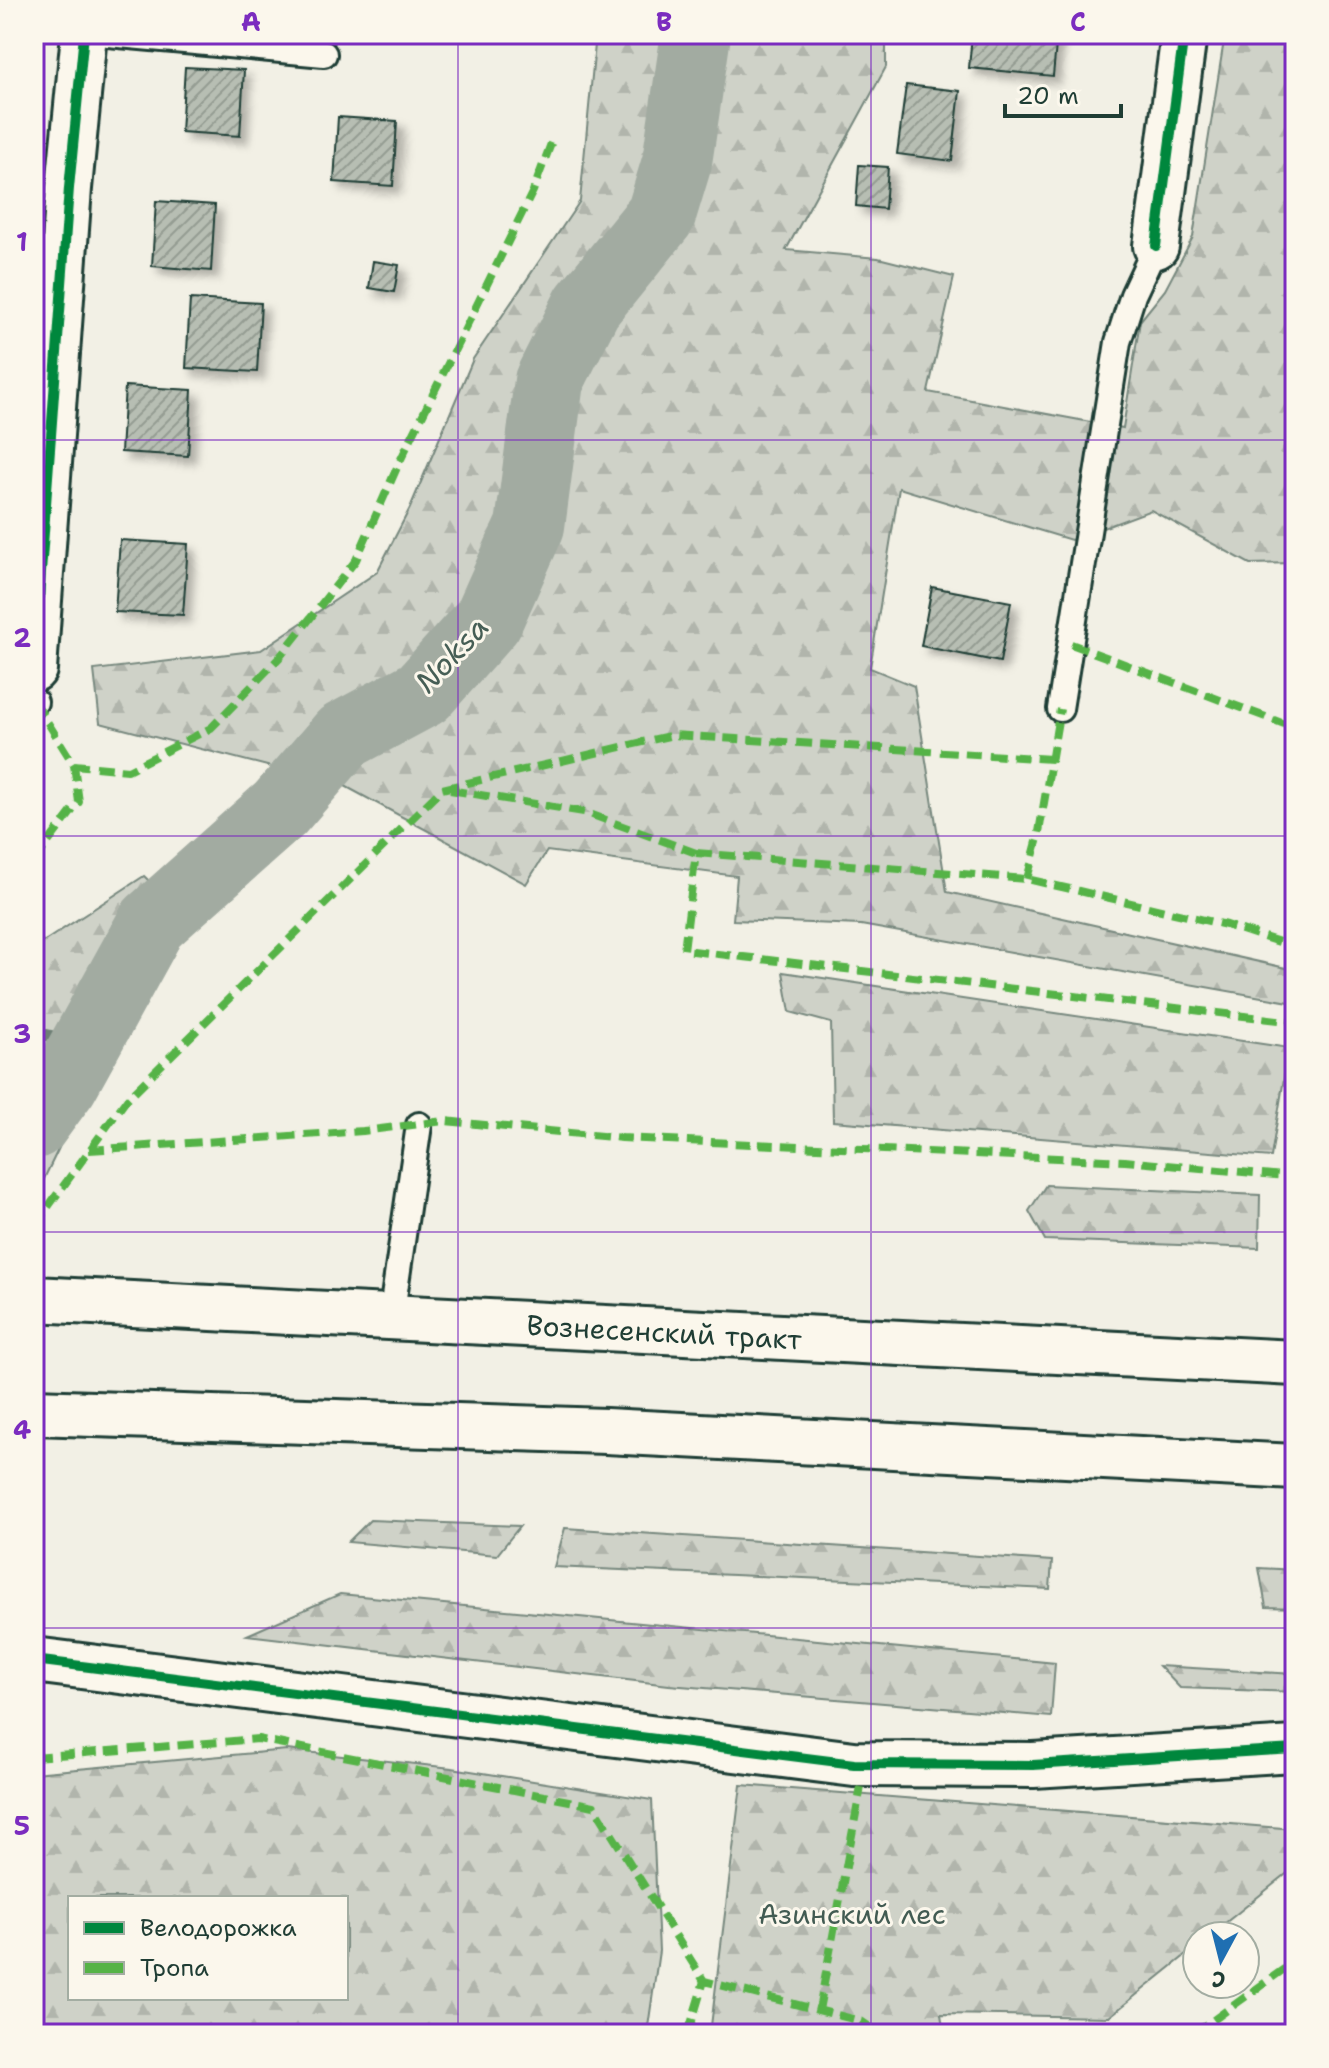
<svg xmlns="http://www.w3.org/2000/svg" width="1329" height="2068" viewBox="0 0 1329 2068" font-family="'Shantell Sans',sans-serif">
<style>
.forest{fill:url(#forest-firs);stroke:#77887e;stroke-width:2;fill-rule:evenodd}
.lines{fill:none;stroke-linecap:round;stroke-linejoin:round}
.stream{stroke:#6e7f75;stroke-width:12}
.river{stroke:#a2aba1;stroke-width:70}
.building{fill:url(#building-hatch);stroke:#1f3d34;stroke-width:2;filter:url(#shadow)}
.lane-casing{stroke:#1f3d34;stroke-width:30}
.street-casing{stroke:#1f3d34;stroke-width:50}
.secondary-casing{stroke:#1f3d34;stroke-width:50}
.primary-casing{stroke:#1f3d34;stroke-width:50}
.lane{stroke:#fbf7ec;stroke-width:24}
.street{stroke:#fbf7ec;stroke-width:44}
.secondary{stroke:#fbf7ec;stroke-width:44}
.primary{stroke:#fbf7ec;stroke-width:44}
.quiet{stroke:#55b346;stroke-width:8;stroke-dasharray:16 8;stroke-linecap:butt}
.cycleway-casing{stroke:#fbf7ec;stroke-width:15}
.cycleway{stroke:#00873e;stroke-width:10}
.grid{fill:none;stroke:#7b2cbf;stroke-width:2;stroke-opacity:0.55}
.labels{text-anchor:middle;stroke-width:6;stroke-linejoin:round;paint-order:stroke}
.street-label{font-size:28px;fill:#1f3d34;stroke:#fbf7ec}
.park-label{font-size:28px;fill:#425b52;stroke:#fbf7ec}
.water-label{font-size:30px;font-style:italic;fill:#465e55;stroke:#fbf7ec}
.neatline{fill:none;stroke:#7b2cbf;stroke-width:3}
.grid-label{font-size:26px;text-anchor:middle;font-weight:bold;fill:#7b2cbf}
</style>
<defs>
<pattern id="forest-firs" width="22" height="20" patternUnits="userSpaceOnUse" patternTransform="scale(2)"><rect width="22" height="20" fill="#cfd2c8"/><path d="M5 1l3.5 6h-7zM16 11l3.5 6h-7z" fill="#b1b5ac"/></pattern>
<pattern id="building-hatch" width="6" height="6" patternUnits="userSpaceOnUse" patternTransform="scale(2)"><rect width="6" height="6" fill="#b7beb3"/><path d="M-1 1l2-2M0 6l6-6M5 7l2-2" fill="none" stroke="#949c92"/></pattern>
<filter id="shadow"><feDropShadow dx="7" dy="7" stdDeviation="4" flood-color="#0004"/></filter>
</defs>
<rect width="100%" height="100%" fill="#f2f0e5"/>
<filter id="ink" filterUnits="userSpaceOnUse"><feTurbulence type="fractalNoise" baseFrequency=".0125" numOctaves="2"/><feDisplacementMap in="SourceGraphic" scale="16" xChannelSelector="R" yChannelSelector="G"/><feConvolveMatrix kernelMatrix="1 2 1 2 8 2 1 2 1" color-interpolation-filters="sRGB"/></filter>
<g filter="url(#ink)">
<g class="forest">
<polygon points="596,34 886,34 886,67 786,250 878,258 954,277 928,392 1123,428 1140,321 1165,290 1193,237 1225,34 1295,34 1295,563 1250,564 1151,510 1071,540 899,488 870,668 914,686 947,892 1295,970 1295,1003 861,925 733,920 737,876 547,851 526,884 345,786 100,723 94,670 261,650 377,572 410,508 473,359 580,201"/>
<polygon points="144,876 179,910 141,999 94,1075 41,1185 34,1181 34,948"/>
<polygon points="783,972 1289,1048 1271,1157 833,1121 831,1023 790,1012"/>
<polygon points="1046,1185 1260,1195 1259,1248 1045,1240 1029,1211"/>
<polygon points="370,1520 520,1526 497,1555 348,1542"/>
<polygon points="565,1528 1052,1561 1050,1589 554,1567"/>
<polygon points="1259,1568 1295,1570 1295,1608 1266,1607"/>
<polygon points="340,1594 1055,1663 1051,1717 669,1685 247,1635"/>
<polygon points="1159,1666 1295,1674 1295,1692 1180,1688"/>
<path d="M287,1750L452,1768L652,1800L659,1951L647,2034H34V1773ZM346,1898V1998H70V1898Z"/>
<polygon points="741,1785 1295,1829 1295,1867 1209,1936 1197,1936 1197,1946 1109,2017 941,2014 944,2034 710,2034"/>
</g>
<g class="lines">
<polyline class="stream" points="34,1032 85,1044"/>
<polyline class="river" points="34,1124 64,1083 152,923 280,809 343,736 423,693 488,620 530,526 549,381 587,306 661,215 677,162 696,34"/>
</g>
<g class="building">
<polygon points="972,34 1057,34 1053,76 969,68"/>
<polygon points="185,67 244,70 240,136 181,132"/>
<polygon points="906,85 960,91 952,161 897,154"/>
<polygon points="338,117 397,121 393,186 334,182"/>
<polygon points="859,165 888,167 885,209 856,206"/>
<polygon points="156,201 215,205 211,271 152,266"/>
<polygon points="373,261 399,265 394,292 369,288"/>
<polygon points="190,299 261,303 257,372 186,368"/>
<polygon points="125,386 192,390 188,456 121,452"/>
<polygon points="120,540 188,544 183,615 115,612"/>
<polygon points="932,587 1011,602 1000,662 921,646"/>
</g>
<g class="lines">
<defs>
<g id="lane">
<polyline points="108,34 324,54"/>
<polyline points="34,702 35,702"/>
<polyline points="1060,709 1118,342 1133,295 1156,246"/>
<polyline points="391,1318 419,1125"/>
</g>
<g id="street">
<polyline points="1156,246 1184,34"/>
<polyline points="34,669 69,188 84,34"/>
</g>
<polyline id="secondary" points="34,1660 854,1764 1033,1765 1295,1749"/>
<g id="primary">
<polyline points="34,1299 1295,1363"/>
<polyline points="34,1412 606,1431 1295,1467"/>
</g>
</defs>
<use href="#lane" class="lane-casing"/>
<use href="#street" class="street-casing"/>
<use href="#secondary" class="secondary-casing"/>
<use href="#primary" class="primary-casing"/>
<use href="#lane" class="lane"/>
<use href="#street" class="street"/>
<use href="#secondary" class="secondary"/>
<use href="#primary" class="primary"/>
<g class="quiet">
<polyline points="1071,644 1295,728"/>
<polyline points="35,702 74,765 128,770 211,728 279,658 356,560 399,463 533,191 552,141"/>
<polyline points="450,790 584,812 696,853 684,950 1295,1022"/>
<polyline points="696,853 1027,879 1226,925 1295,947"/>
<polyline points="34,861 79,802 74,765"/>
<polyline points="1027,879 1038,838 1060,709"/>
<polyline points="89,1150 363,1131 444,1121 622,1138 1125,1161 1295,1177"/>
<polyline points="34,1226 127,1099 442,789 673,735 1053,759"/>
<polyline points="34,1757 258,1739 594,1806 704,1981 861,2021 880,2034"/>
<polyline points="819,2010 861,1787"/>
<polyline points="688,2034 704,1981"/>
<polyline points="1194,2034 1295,1961"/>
</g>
<defs>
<g id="cycleway">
<polyline points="1156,246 1184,34"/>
<polyline points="34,669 69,188 84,34"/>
<polyline points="34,1660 854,1764 1033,1765 1295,1749"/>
</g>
</defs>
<use href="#cycleway" class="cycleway-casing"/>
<use href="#cycleway" class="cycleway"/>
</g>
</g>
<path class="grid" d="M458,34V2034M871,34V2034M34,440H1295M34,836H1295M34,1232H1295M34,1628H1295"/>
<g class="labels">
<g class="street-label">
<text transform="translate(664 1332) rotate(3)" y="10">Вознесенский тракт</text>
</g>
<g class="park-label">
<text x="852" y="1924">Азинский лес</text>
</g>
<g class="water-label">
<text transform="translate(452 655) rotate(-47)" y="10">Noksa</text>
</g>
</g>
<rect width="1329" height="2068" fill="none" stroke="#fbf7ec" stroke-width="88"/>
<rect x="68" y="1896" width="280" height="104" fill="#fbf7ec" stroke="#a3ada2" stroke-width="2"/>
<rect x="84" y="1922" width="40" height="12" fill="#00873e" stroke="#a3ada2" stroke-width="2"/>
<text x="140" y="1936" font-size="24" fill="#1f3d34">Велодорожка</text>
<rect x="84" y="1962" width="40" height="12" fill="#55b346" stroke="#a3ada2" stroke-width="2"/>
<text x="140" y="1976" font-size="24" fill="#1f3d34">Тропа</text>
<g transform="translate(1221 1960) rotate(187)"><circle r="38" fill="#fbf7ec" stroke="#a3ada2" stroke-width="2"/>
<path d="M0-6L14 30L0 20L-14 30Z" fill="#1f6fb2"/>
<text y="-12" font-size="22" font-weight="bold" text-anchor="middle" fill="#1f3d34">С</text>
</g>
<path d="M1005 104v12h116v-12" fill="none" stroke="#1f3d34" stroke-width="4"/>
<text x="1017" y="104" font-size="24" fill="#1f3d34" stroke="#fbf7ec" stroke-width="6" paint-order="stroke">20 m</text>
<rect x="44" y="44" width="1241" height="1980" class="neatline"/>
<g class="grid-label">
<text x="251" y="31">A</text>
<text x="664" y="31">B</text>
<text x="1078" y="31">C</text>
<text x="22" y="251">1</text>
<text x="22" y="647">2</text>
<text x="22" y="1043">3</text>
<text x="22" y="1439">4</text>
<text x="22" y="1835">5</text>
</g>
</svg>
